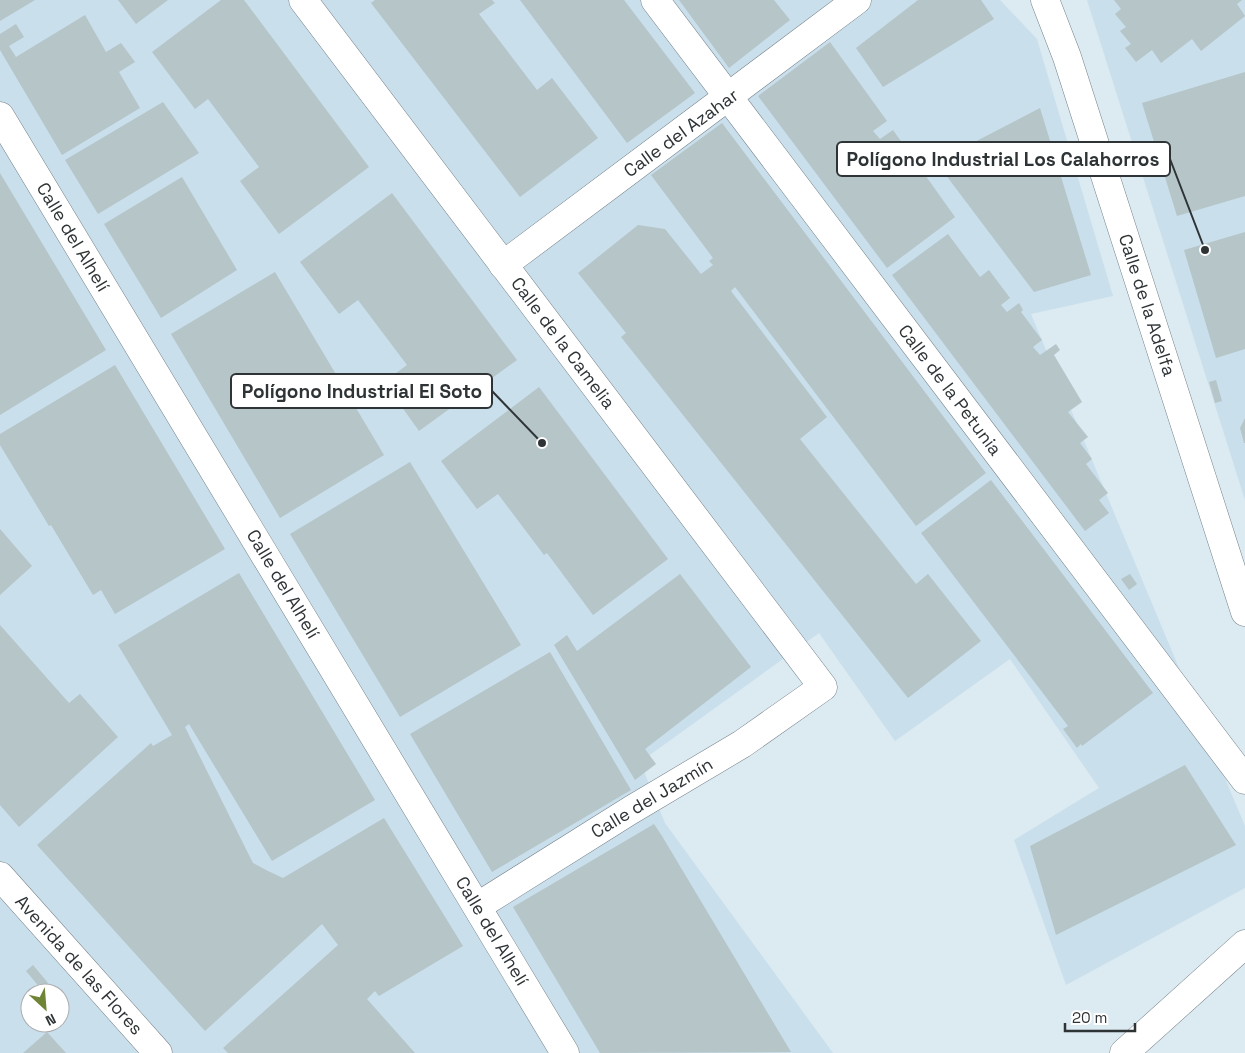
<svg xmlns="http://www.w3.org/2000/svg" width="1245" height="1053" viewBox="0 0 1245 1053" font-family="'Space Grotesk',sans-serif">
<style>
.built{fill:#cadfec;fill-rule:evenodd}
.building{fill:#b5c5c8}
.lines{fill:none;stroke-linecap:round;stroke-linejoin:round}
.street-casing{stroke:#768289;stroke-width:29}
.street{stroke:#fff;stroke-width:28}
.labels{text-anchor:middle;stroke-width:4.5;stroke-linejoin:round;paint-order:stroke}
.street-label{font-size:18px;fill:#2e3336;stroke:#fff}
.leader{fill:none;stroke:#2e3336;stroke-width:2}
.callout-dot{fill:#2e3336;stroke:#fff;stroke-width:2}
.callout{fill:#fff;stroke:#2e3336;stroke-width:2}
.callout-label{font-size:19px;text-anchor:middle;font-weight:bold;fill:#2e3336}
</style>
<rect width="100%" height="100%" fill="#dceaf2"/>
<g class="built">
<path d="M0,0H1000L1037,39L1113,296L1031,314L1245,826V888L1066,985L1014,840L1099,788L1010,659L895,741L819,633L640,762L665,823L833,1053H0ZM30,993H60V1023H30Z"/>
<polygon points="1087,0 1245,0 1245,500"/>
</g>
<g class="building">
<polygon points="0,0 35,0 0,21"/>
<polygon points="118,0 168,0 136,24"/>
<polygon points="221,0 244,0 369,167 279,234 240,181 259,167 208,99 195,109 152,52"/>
<polygon points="375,0 492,0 495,3 479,14 537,90 552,78 598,138 520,197 371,3"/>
<polygon points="520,0 624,0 695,93 627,143"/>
<polygon points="679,0 774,0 790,20 729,68"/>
<polygon points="918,0 981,0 994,19 883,87 856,48"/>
<polygon points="1114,0 1242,0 1237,4 1245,16 1201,51 1192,39 1161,63 1152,50 1136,62 1125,48 1131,44 1120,31 1126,27 1115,14 1121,9"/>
<polygon points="85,15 106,52 121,43 135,62 119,72 140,108 62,155 0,50 0,34 16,24 24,37 9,46 16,57"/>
<polygon points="830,42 887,121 873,131 880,139 893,130 955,217 887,268 758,96"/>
<polygon points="1245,72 1245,196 1177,216 1142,103"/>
<polygon points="163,102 199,153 98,214 65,160"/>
<polygon points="1040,108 1091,275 1034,292 936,162"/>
<polygon points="722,123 986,473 916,526 735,287 731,291 827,417 800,439 916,584 928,574 981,641 908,698 621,337 626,333 578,273 638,225 665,229 701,274 713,265 709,261 713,258 651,175"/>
<polygon points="0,173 106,350 0,415"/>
<polygon points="182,177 237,270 161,318 104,224"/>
<polygon points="392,193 517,360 419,431 384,382 407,365 358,300 339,314 300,262"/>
<polygon points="1245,232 1245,349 1216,358 1184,250"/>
<polygon points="948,234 980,277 989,270 1010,298 1001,305 1007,312 1019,303 1023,310 1021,312 1042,340 1033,347 1040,355 1056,344 1060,350 1054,355 1082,402 1068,412 1088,437 1080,443 1092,459 1086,464 1108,493 1099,500 1109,513 1085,531 892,275"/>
<polygon points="275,272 384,455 280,518 171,334"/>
<polygon points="115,365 225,549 115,614 101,590 93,595 51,525 49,526 0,445 0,434"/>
<polygon points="1216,380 1222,401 1215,403 1209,382"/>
<polygon points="539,387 668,559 593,615 547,553 544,555 498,494 477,509 441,461"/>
<polygon points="1245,418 1245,443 1244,443 1240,428"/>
<polygon points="410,462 521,645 400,717 290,534"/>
<polygon points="991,480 1153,693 1082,746 1081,744 1077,748 1063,729 1068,726 921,533"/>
<polygon points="0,529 32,566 0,595"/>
<polygon points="239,573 375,800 272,861 189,724 185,727 253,863 268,871 283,878 384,818 463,946 379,996 375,991 367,999 415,1053 228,1053 223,1048 338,945 322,924 205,1031 37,845 151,743 153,746 172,735 118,645"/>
<polygon points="680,574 751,667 645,749 656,764 635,780 554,645 567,635 577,651"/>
<polygon points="1130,574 1137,584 1129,590 1121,579"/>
<polygon points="0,625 69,703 80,694 118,737 19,827 0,805"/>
<polygon points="550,652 631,790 492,872 410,734"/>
<polygon points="1185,765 1236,845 1056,935 1030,846"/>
<polygon points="654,824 662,836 791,1052 600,1053 513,907"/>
<polygon points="33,965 48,983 41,989 26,971"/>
<polygon points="47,1032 66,1053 23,1053"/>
</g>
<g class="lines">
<defs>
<g id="street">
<polyline points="303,0 823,687 742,744 631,810 478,906"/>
<polyline points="655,0 1245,780"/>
<polyline points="1045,0 1067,57 1245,612"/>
<polyline points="0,116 565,1053"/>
<polyline points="503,265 857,0"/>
<polyline points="0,876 158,1053"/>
<polyline points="1124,1053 1245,944"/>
</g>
</defs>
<use href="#street" class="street-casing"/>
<use href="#street" class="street"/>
</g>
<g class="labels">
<g class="street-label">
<text transform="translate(681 133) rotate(-36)" y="6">Calle del Azahar</text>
<text transform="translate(73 237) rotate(59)" y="6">Calle del Alhelí</text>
<text transform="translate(1147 305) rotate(72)" y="6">Calle de la Adelfa</text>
<text transform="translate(563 343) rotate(53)" y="6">Calle de la Camelia</text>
<text transform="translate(950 390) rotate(53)" y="6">Calle de la Petunia</text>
<text transform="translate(283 584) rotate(59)" y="6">Calle del Alhelí</text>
<text transform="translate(652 798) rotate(-31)" y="6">Calle del Jazmín</text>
<text transform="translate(492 931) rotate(59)" y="6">Calle del Alhelí</text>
<text transform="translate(79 965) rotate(48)" y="6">Avenida de las Flores</text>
</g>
</g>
<path class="leader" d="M1205 250L1170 159M542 443L492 391"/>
<g class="callout-dot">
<circle cx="1205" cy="250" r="5"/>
<circle cx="542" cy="443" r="5"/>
</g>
<g class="callout">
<rect x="837" y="142" width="333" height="34" rx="5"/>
<rect x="231" y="374" width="261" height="34" rx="5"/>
</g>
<g class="callout-label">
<text x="1003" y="166">Polígono Industrial Los Calahorros</text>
<text x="362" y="398">Polígono Industrial El Soto</text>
</g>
<g transform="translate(45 1008) rotate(154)"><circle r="24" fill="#ffffff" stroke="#abadaf"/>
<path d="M0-4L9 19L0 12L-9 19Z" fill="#6f8435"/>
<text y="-8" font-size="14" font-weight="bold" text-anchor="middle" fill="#2e3336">N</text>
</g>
<path d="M1065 1023v8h70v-8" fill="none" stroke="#2e3336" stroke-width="2.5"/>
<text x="1072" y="1023" font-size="15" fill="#2e3336" stroke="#ffffff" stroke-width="4" paint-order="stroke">20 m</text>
</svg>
